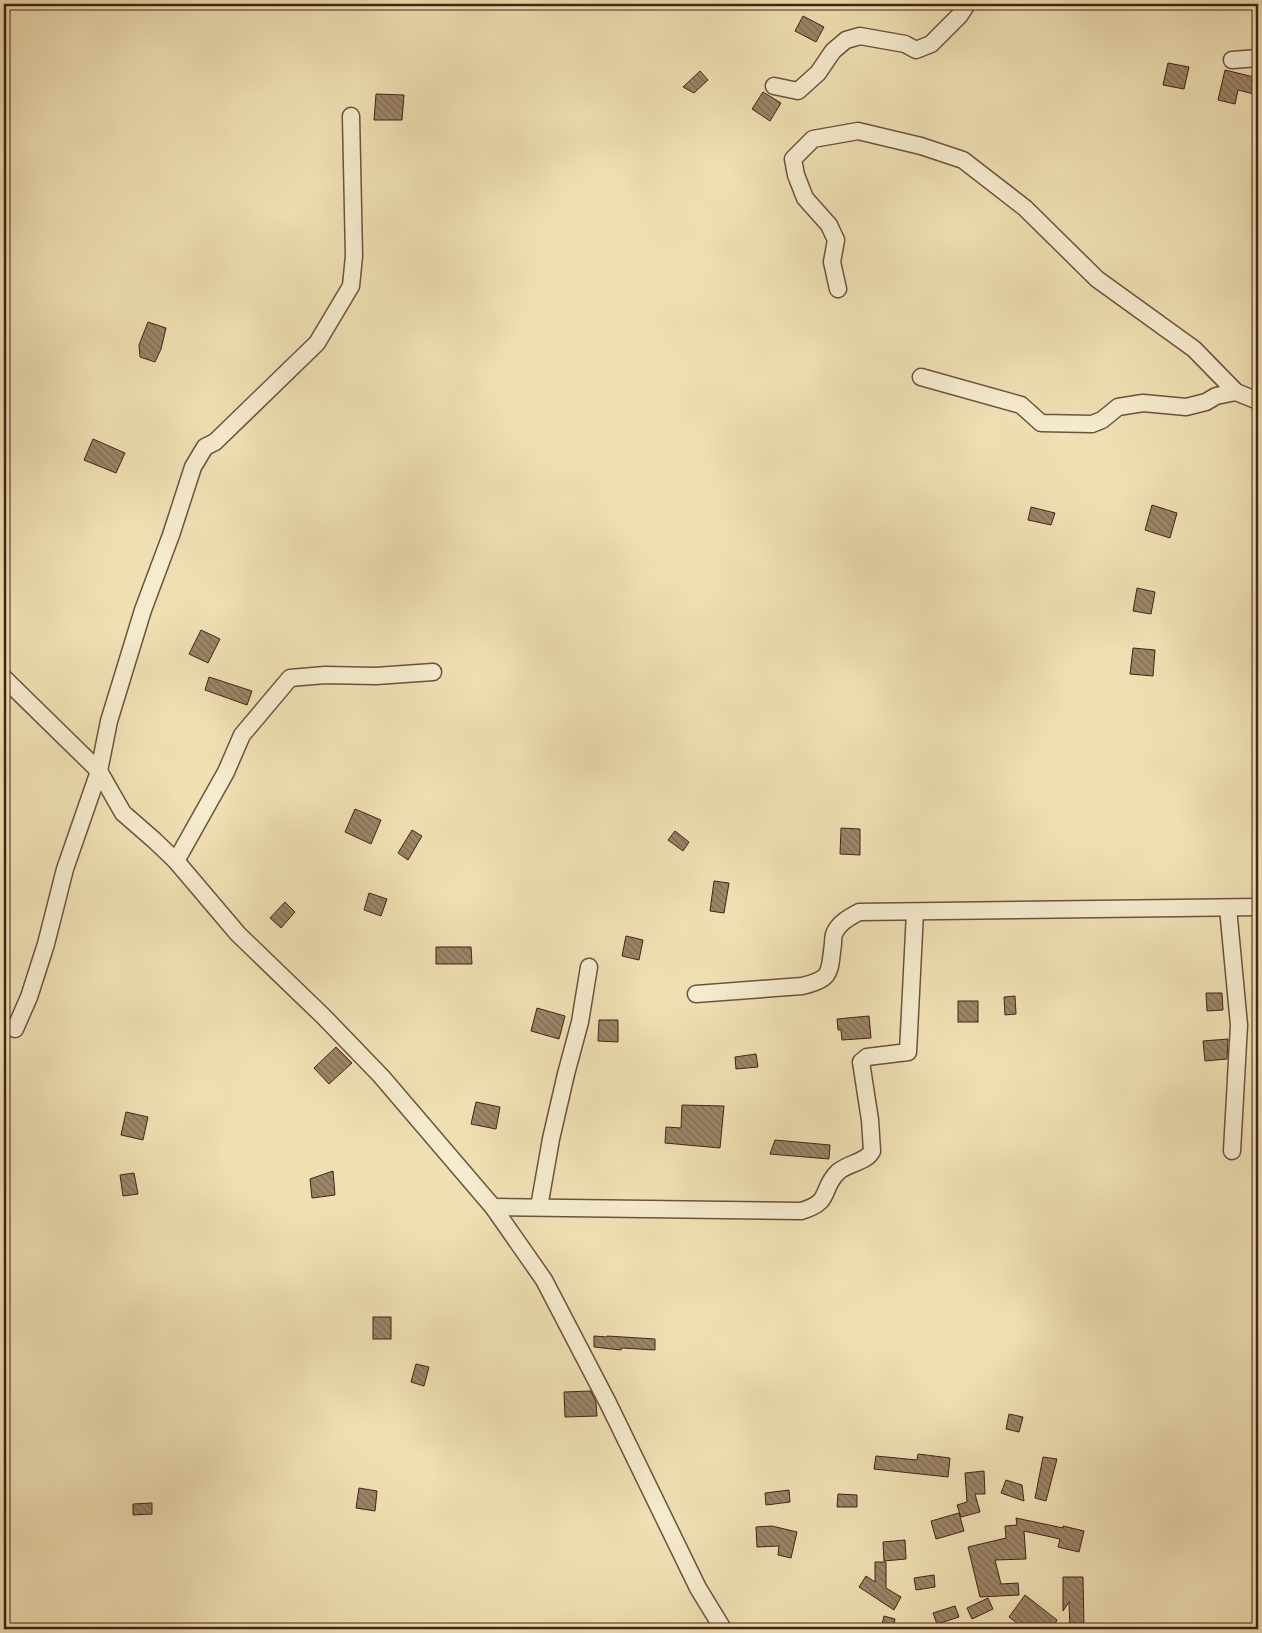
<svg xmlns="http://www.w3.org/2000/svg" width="1262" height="1633" viewBox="0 0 1262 1633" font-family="'EB Garamond',serif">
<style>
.building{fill:url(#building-back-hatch);stroke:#422317}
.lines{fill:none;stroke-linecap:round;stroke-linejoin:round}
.minor-casing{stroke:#6d523e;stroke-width:19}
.minor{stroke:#f5ebce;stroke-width:16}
</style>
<defs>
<pattern id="building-back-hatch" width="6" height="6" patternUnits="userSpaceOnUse" patternTransform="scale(1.25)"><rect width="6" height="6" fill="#9c8568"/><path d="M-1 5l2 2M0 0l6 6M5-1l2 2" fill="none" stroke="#816c55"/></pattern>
</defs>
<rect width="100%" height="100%" fill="#efe0b3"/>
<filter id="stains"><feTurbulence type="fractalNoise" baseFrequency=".004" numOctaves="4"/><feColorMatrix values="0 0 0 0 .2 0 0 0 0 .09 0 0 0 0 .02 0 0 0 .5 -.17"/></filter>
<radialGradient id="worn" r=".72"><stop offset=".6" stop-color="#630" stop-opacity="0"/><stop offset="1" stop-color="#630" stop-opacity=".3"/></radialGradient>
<g class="building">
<polygon points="803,16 824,27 816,42 795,31"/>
<polygon points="1168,63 1189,67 1184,89 1163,85"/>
<polygon points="1225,70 1258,78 1258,95 1238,90 1235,104 1218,100"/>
<polygon points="700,71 708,80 694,93 683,87"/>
<polygon points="763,92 781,103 770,121 752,109"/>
<polygon points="376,94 404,95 402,120 374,120"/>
<polygon points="148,322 166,328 161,349 155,362 140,357 139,345"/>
<polygon points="93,439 125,453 116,473 84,460"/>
<polygon points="1152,505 1177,513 1170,538 1145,530"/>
<polygon points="1031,507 1055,513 1051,525 1028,520"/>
<polygon points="1137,588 1155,592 1151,614 1133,611"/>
<polygon points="201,630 220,639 208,663 189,654"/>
<polygon points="1133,648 1155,650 1153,676 1130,674"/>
<polygon points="209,677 252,691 247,705 205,690"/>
<polygon points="355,809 381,820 371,844 345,832"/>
<polygon points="841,828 860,829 860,855 840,854"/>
<polygon points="412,830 422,836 408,860 398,853"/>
<polygon points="675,831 689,842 683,851 668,840"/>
<polygon points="714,881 729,883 724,913 710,911"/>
<polygon points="369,893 387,899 381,916 364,910"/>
<polygon points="285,902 295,912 281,928 270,918"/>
<polygon points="626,936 643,940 639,960 622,956"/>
<polygon points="436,947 471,947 472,964 436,964"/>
<polygon points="1206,993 1222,993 1223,1010 1207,1011"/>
<polygon points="1015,996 1016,1014 1005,1015 1004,997"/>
<rect x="958" y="1001" width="20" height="21"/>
<polygon points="537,1008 565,1016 559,1039 531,1031"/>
<polygon points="869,1016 871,1038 842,1040 841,1030 838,1030 837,1019"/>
<polygon points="599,1020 618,1020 618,1042 598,1041"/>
<polygon points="1228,1039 1227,1059 1205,1061 1203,1041"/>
<polygon points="336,1047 352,1063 329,1084 314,1068"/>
<polygon points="756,1054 758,1067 736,1069 735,1057"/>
<polygon points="476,1102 500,1107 496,1129 471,1124"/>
<polygon points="682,1105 724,1106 720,1148 665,1143 666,1127 681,1128"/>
<polygon points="126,1112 148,1117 143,1140 121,1135"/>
<polygon points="775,1140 830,1145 829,1159 770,1154"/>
<polygon points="333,1171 335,1195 312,1198 310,1179"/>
<polygon points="134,1173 138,1194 123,1196 120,1175"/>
<rect x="373" y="1317" width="18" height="22"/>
<polygon points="594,1336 607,1337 607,1336 655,1339 655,1350 622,1348 621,1350 594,1347"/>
<polygon points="416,1364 429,1367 424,1386 411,1382"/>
<polygon points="591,1391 596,1402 597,1416 565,1417 564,1392"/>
<polygon points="1009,1414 1023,1417 1019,1432 1006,1429"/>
<polygon points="918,1454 950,1458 948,1477 874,1469 876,1456 917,1460"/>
<polygon points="1043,1457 1057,1459 1046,1501 1035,1498"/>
<polygon points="984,1471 985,1494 975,1494 980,1512 961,1517 957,1505 967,1502 965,1473"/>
<polygon points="1006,1480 1022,1485 1024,1501 1001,1493"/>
<polygon points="359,1488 377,1491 375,1511 356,1508"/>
<polygon points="789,1490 790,1502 766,1505 765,1493"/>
<polygon points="838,1494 857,1495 857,1507 837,1507"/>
<polygon points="152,1503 152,1514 133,1515 133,1504"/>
<polygon points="959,1513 964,1531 936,1539 931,1521"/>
<polygon points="1016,1518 1063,1528 1063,1526 1084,1531 1079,1552 1058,1547 1060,1539 1024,1531 1026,1559 995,1560 1001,1584 1018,1583 1019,1595 980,1597 968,1547 1006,1538 1005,1526 1017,1525"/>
<polygon points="772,1526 797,1532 791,1558 778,1555 779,1546 757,1547 756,1527"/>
<polygon points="905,1540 906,1559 884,1561 883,1542"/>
<polygon points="875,1562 886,1562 886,1588 901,1597 894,1610 859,1587 866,1576 875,1582"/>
<polygon points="934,1575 935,1587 916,1590 914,1578"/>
<polygon points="1063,1577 1083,1577 1084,1629 1070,1629 1069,1602 1063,1611"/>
<polygon points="1025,1595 1057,1620 1052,1629 1025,1629 1009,1617"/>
<polygon points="988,1598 993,1609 972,1619 967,1608"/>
<polygon points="955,1606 959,1617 937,1624 933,1613"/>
<polygon points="884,1616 895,1619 893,1629 881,1629"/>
</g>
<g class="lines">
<defs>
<g id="minor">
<polyline points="1232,60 1258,58"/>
<polyline points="774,86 798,91 818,73 833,51 846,40 860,36 905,44 916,50 931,44 960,15 967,4"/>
<polyline points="838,289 832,262 836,240 829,225 805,198 796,175 793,159 813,139 858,131 921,146 963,160 1025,208 1097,279 1194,349 1236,392"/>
<polyline points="921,377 1021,405 1041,423 1092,424 1102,420 1118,407 1143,403 1186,407 1206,402 1216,396 1236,392 1258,401"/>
<polyline points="4,678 99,771 123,813 154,840 176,861 238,934 323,1016 381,1076 493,1207 544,1280 608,1403 698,1588 723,1629"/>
<polyline points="176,861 226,772 242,735 290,678 325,675 376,676 433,672"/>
<polyline points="1228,908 1239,1025 1232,1151"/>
<path d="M696,994L802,986C833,979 829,972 833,944C833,940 833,935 835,932C840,922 850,917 859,912L1258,907"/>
<polyline points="15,1029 29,997 46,944 65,869 99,771 109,721 143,610 171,535 193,467 205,447 215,442 317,343 351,286 354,256 351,116"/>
<path d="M493,1207L801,1211C833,1202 820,1189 838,1172C848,1163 867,1162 872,1151L870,1120L861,1062L867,1057L908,1052L915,912"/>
<polyline points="539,1207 551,1139 566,1074 580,1022 589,967"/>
</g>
</defs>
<use href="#minor" class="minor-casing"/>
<use href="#minor" class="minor"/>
</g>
<rect width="1262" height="1633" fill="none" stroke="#efe0b3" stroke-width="20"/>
<rect x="5" y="5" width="1252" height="1623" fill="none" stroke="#422317" stroke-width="2.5"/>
<rect x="10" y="10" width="1242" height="1613" fill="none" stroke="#422317"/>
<rect width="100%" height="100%" filter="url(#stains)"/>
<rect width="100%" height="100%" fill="url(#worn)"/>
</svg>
